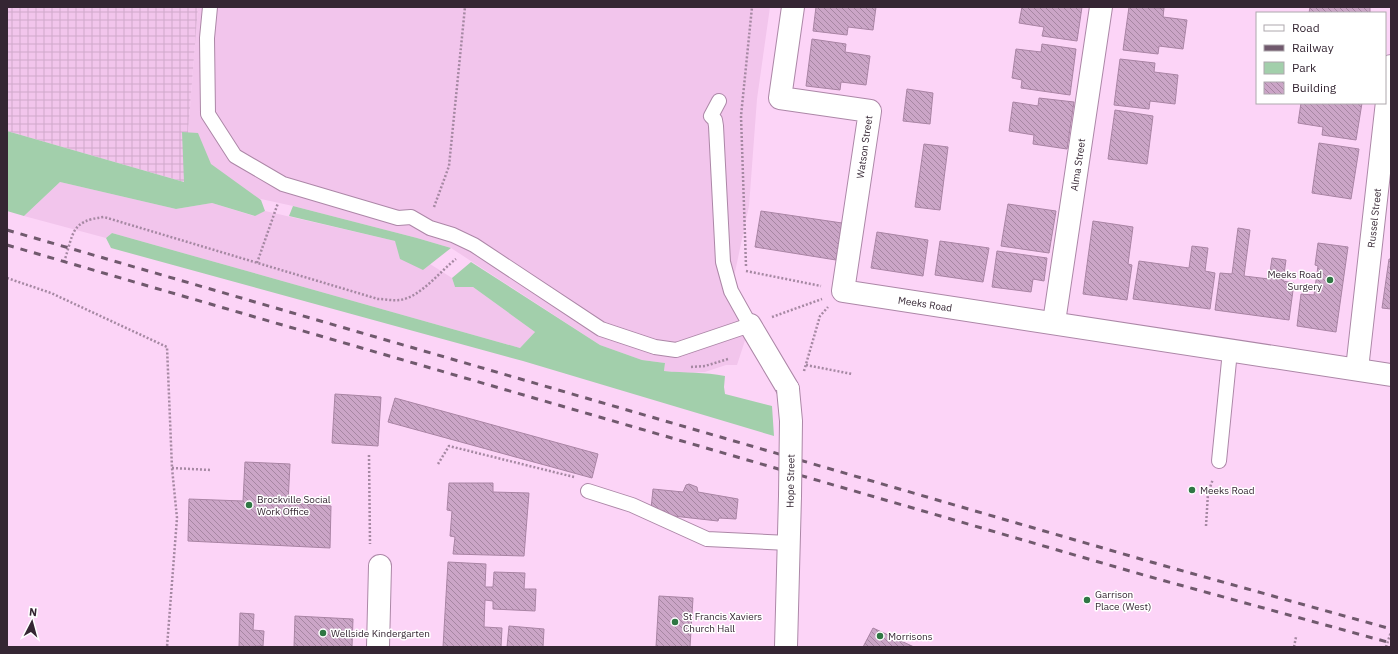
<svg xmlns="http://www.w3.org/2000/svg" width="1398" height="654" viewBox="0 0 1398 654" font-family="'IBM Plex Sans',sans-serif">
<style>
.built{fill:#f2c5ec}
.industrial{fill:url(#industrial-grid)}
.green{fill:#a2cfab}
.building{fill:url(#building-back-hatch);stroke:#a984a4}
.lines{fill:none;stroke-linecap:round;stroke-linejoin:round}
.lane-casing{stroke:#ac87a7;stroke-width:16}
.street-casing{stroke:#ac87a7;stroke-width:24}
.path{stroke:#a588a2;stroke-width:2.5;stroke-dasharray:2 2;stroke-linecap:butt}
.lane{stroke:#fff;stroke-width:14}
.street{stroke:#fff;stroke-width:22}
.rail{stroke:#70596d;stroke-width:3;stroke-dasharray:7 7;stroke-linecap:butt}
.street-bridge-casing{stroke:#ac87a7;stroke-width:24;stroke-linecap:butt}
.path-bridge{stroke:#a588a2;stroke-width:2.5;stroke-dasharray:2 2;stroke-linecap:butt}
.street-bridge{stroke:#fff;stroke-width:22}
.poi-dot{fill:#2f7744;stroke:#fff;stroke-width:1.5}
.labels{text-anchor:middle;stroke-width:3;stroke-linejoin:round;paint-order:stroke}
.street-label{font-size:10px;fill:#352633;stroke:#fff}
.poi-label{font-size:10px;fill:#352633;stroke:#fff;text-anchor:start}
</style>
<defs>
<pattern id="industrial-grid" width="8" height="8" patternUnits="userSpaceOnUse"><rect width="8" height="8" fill="#f2c5ec"/><path d="M0 4h8M4 0v8" fill="none" stroke="#d0a9cb"/></pattern>
<pattern id="building-back-hatch" width="6" height="6" patternUnits="userSpaceOnUse"><rect width="6" height="6" fill="#cba5c7"/><path d="M-1 5l2 2M0 0l6 6M5-1l2 2" fill="none" stroke="#a686a2"/></pattern>
</defs>
<rect width="100%" height="100%" fill="#fcd4f7"/>
<g class="built">
<polygon points="198,7 770,7 757,99 749,206 731,291 750,325 737,365 726,365 705,372 686,373 664,371 665,363 642,360 600,345 451,248 417,238 293,206 184,182"/>
<polygon points="60,182 176,209 212,203 254,216 265,211 395,241 423,269 430,264 452,278 455,287 473,287 535,332 520,348 112,233 106,238 24,216"/>
</g>
<polygon class="industrial" points="7,7 198,7 184,182 7,131"/>
<g class="green">
<polygon points="7,131 184,182 182,132 198,133 211,164 261,200 265,211 255,216 212,203 176,209 60,182 24,216 7,211"/>
<polygon points="293,206 417,238 451,248 423,270 400,259 395,241 289,216"/>
<path d="M112,233L520,348L535,332L473,287H455L452,278L471,262L600,345L642,360L665,363L664,371C685,373 705,372 725,376L724,387L725,394L772,406L774,436L523,361L111,248L106,238Z"/>
</g>
<g class="building">
<polygon points="816,7 876,7 873,30 848,27 847,35 813,31"/>
<polygon points="1022,7 1082,7 1077,41 1042,36 1044,27 1019,23"/>
<polygon points="1129,7 1164,8 1163,17 1187,20 1183,49 1159,46 1158,54 1123,50"/>
<polygon points="1310,7 1370,7 1370,13 1309,13"/>
<polygon points="812,39 846,44 845,52 870,56 866,85 841,82 840,90 806,86"/>
<polygon points="1042,44 1076,49 1070,95 1021,88 1022,80 1012,78 1016,49 1041,52"/>
<polygon points="1120,59 1155,63 1154,72 1178,75 1175,104 1150,101 1149,109 1114,105"/>
<polygon points="907,89 933,93 930,124 903,121"/>
<polygon points="1039,98 1074,102 1067,149 1033,144 1034,135 1009,131 1013,102 1038,106"/>
<polygon points="1301,103 1362,103 1356,140 1322,135 1323,127 1298,123"/>
<polygon points="1115,110 1153,116 1147,164 1108,159"/>
<polygon points="1319,143 1359,149 1351,199 1312,193"/>
<polygon points="924,144 948,147 940,210 915,207"/>
<polygon points="1008,204 1056,211 1049,253 1001,246"/>
<polygon points="761,211 842,223 836,260 755,247"/>
<polygon points="1093,221 1133,227 1128,264 1132,265 1127,300 1083,294"/>
<polygon points="1238,228 1250,230 1244,276 1269,279 1272,258 1286,260 1283,281 1294,283 1289,320 1215,310 1220,273 1232,274"/>
<polygon points="877,232 928,240 923,276 871,268"/>
<polygon points="940,241 989,248 983,282 935,275"/>
<polygon points="1318,243 1348,247 1336,332 1297,326 1301,294 1314,295 1318,266 1315,265"/>
<polygon points="1192,246 1208,248 1205,271 1215,273 1210,309 1133,299 1139,261 1189,268"/>
<polygon points="997,251 1047,258 1044,281 1033,279 1031,292 992,287"/>
<polygon points="1389,259 1391,259 1391,309 1382,308"/>
<polygon points="335,394 381,397 378,446 332,443"/>
<polygon points="395,398 598,454 592,478 388,422"/>
<polygon points="245,462 290,464 288,503 331,506 330,548 188,541 189,499 243,501"/>
<polygon points="449,483 493,483 493,492 529,493 524,556 453,554 455,537 450,536 452,511 447,510"/>
<polygon points="689,484 697,487 698,492 738,499 736,519 719,518 718,521 664,515 665,511 651,509 653,489 683,492 686,485"/>
<polygon points="448,562 486,564 485,587 493,587 494,572 525,573 524,589 536,589 535,611 493,609 493,601 485,600 484,627 502,628 501,647 443,647"/>
<polygon points="659,596 693,598 690,647 656,647"/>
<polygon points="240,613 254,614 253,630 264,631 263,646 239,647"/>
<polygon points="295,616 353,619 352,647 294,647"/>
<polygon points="509,626 544,629 543,647 507,647"/>
<polygon points="873,628 914,647 863,647"/>
</g>
<g class="lines">
<defs>
<g id="lane">
<polyline points="210,7 207,38 208,114 235,156 283,184 398,218 411,217 430,228 453,235 474,245 601,329 655,347 676,350 750,325 731,291 723,262 716,126 715,120 711,116 719,101"/>
<polyline points="1219,461 1230,351"/>
<polyline points="588,491 632,505 707,539 789,543"/>
</g>
<g id="street">
<path id="s1" d="M793,7L780,98L870,111L843,291L1391,375"/>
<path id="s2" d="M1054,322L1101,7"/>
<polyline points="750,325 788,389"/>
<path id="s3" d="M1357,369L1391,66"/>
<polyline points="378,647 380,566"/>
<polyline points="786,647 790,496"/>
</g>
</defs>
<use href="#lane" class="lane-casing"/>
<use href="#street" class="street-casing"/>
<g class="path">
<polyline points="434,207 449,166 465,7"/>
<path d="M64,262C74,233 70,221 104,217L378,299C385,299 393,301 400,300C421,297 440,271 456,259"/>
<polyline points="257,263 278,203"/>
<polyline points="746,266 741,116 752,7"/>
<polyline points="746,271 821,286"/>
<polyline points="7,278 51,293 167,347 172,468 177,518 167,647"/>
<polyline points="772,317 822,299"/>
<polyline points="806,365 852,374"/>
<polyline points="691,367 705,366 728,359"/>
<polyline points="804,371 820,316 828,307"/>
<polyline points="369,455 370,544"/>
<polyline points="438,464 449,446 574,477"/>
<polyline points="172,468 211,470"/>
<polyline points="1206,526 1208,493 1213,479"/>
<polyline points="1294,647 1296,637"/>
</g>
<use href="#lane" class="lane"/>
<use href="#street" class="street"/>
<g class="rail">
<polyline points="7,230 1151,562 1391,629"/>
<polyline points="7,245 1147,576 1391,643"/>
</g>
<defs>
<polyline id="street-bridge" points="788,389 791,421 790,496"/>
</defs>
<use href="#street-bridge" class="street-bridge-casing"/>
<polyline class="path-bridge" points="1386,647 1391,632"/>
<use href="#street-bridge" class="street-bridge"/>
</g>
<g class="poi-dot">
<circle cx="1330" cy="280" r="4"/>
<circle cx="1192" cy="490" r="4"/>
<circle cx="249" cy="505" r="4"/>
<circle cx="1087" cy="600" r="4"/>
<circle cx="675" cy="622" r="4"/>
<circle cx="323" cy="633" r="4"/>
<circle cx="880" cy="636" r="4"/>
</g>
<g class="labels">
<g class="street-label">
<text transform="translate(864 147) rotate(-82)" y="4">Watson Street</text>
<text dy="4" stroke="none"><textPath href="#s2" startOffset="159">Alma Street</textPath></text>
<text dy="4" stroke="none"><textPath href="#s3" startOffset="152">Russel Street</textPath></text>
<text dy="4" stroke="none"><textPath href="#s1" startOffset="448">Meeks Road</textPath></text>
<text transform="translate(790 481) rotate(-89)" y="4">Hope Street</text>
</g>
<g class="poi-label">
<text x="1322" y="278" text-anchor="end">Meeks Road<tspan x="1322" dy="12">Surgery</tspan></text>
<text x="1200" y="494">Meeks Road</text>
<text x="257" y="503">Brockville Social<tspan x="257" dy="12">Work Office</tspan></text>
<text x="1095" y="598">Garrison<tspan x="1095" dy="12">Place (West)</tspan></text>
<text x="683" y="620">St Francis Xaviers<tspan x="683" dy="12">Church Hall</tspan></text>
<text x="331" y="637">Wellside Kindergarten</text>
<text x="888" y="640">Morrisons</text>
</g>
</g>
<rect width="1398" height="654" fill="none" stroke="#352633" stroke-width="16"/>
<rect x="1256" y="12" width="130" height="92" fill="#ffffff" stroke="#aea8ad"/>
<rect x="1264" y="25" width="20" height="6" fill="#ffffff" stroke="#aea8ad"/>
<text x="1292" y="32" font-size="12" fill="#352633">Road</text>
<rect x="1264" y="45" width="20" height="6" fill="#70596d" stroke="#aea8ad"/>
<text x="1292" y="52" font-size="12" fill="#352633">Railway</text>
<rect x="1264" y="62" width="20" height="12" fill="#a2cfab" stroke="#aea8ad"/>
<text x="1292" y="72" font-size="12" fill="#352633">Park</text>
<rect x="1264" y="82" width="20" height="12" fill="url(#building-back-hatch)" stroke="#aea8ad"/>
<text x="1292" y="92" font-size="12" fill="#352633">Building</text>
<g transform="translate(32 622) rotate(6)" stroke="#ffffff" stroke-width="3" paint-order="stroke">
<path d="M0-3L7 15L0 10L-7 15Z" fill="#352633"/>
<text y="-6" font-size="11" font-weight="bold" text-anchor="middle" fill="#352633">N</text>
</g>
</svg>
